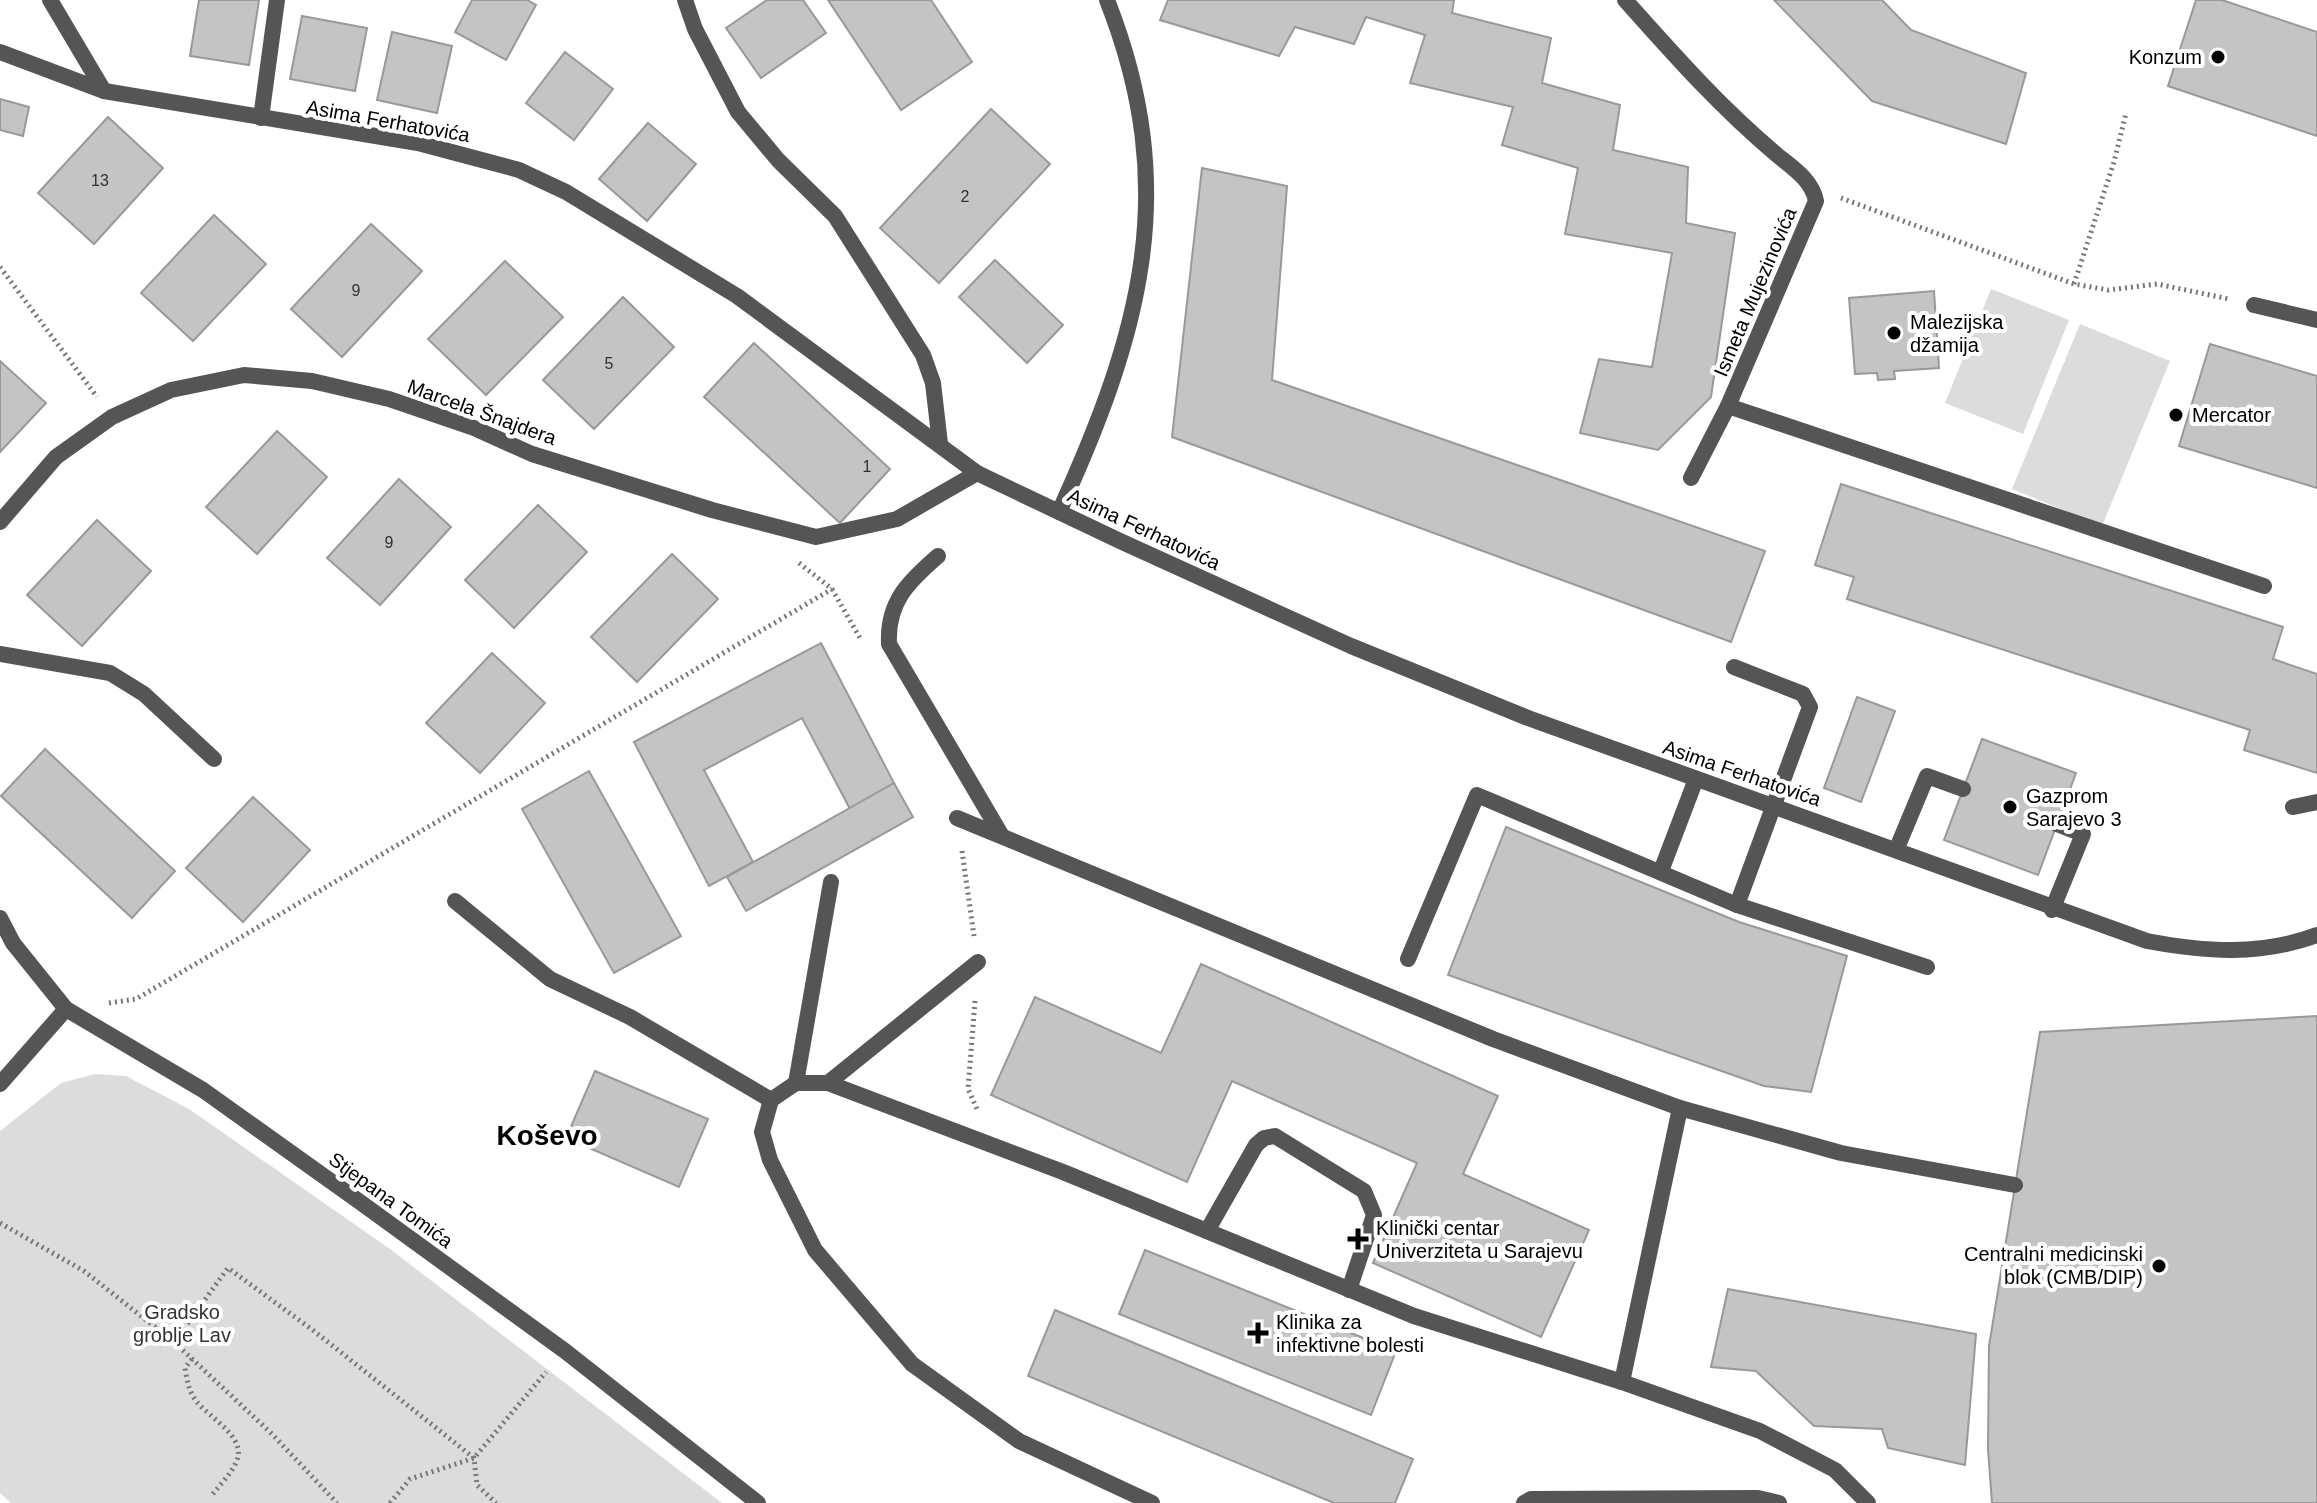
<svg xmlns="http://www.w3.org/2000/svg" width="2317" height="1503" viewBox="0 0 2317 1503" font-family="Helvetica,sans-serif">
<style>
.green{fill:#dcdcdc}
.building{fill:#c4c4c4;stroke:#999;stroke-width:2}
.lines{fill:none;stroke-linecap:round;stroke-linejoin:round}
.path{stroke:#777;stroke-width:5;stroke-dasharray:2 4;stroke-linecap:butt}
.service{stroke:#555;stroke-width:16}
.minor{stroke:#555;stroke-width:16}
.poi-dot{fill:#000;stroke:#fff;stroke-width:3}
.labels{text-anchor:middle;stroke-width:8;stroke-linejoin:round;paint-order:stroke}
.number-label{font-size:16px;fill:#313131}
.poi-label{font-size:20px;fill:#000;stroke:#fff;text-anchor:start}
.street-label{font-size:20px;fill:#000;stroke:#fff}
.park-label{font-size:20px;fill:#333;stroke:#fff}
.district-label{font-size:28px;font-weight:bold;fill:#000;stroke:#fff}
</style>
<rect width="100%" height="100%" fill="#fff"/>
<g class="green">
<polygon points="1991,289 2069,320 2023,434 1945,403"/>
<polygon points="2080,324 2170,361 2102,526 2012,489"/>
<polygon points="95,1074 126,1076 189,1109 390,1249 722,1503 11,1503 0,1493 0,1131 61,1083"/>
</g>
<g class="building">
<polygon points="199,0 259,0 249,65 190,56"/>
<polygon points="472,0 527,0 536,5 506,60 455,32"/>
<polygon points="767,0 803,0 826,33 761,78 726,28"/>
<polygon points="828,0 931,0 972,62 901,110"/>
<polygon points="1168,0 1454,0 1452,13 1551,38 1542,83 1620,105 1613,150 1688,167 1686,223 1735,233 1711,397 1658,450 1580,433 1599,359 1652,367 1672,253 1565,234 1578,168 1502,145 1513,107 1410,83 1425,35 1366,17 1354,44 1295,27 1279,56 1160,20"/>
<polygon points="1774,0 1882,0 1911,30 2026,73 2006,144 1872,101"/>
<polygon points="2196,0 2222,0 2317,32 2317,136 2168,86"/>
<polygon points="302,16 367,28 355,91 290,79"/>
<polygon points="392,32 452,46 437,113 377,100"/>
<polygon points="565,52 613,89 574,140 526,103"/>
<polygon points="0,99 29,107 23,136 0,130"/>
<polygon points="991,109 1050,164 939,283 880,228"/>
<polygon points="108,117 163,168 94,244 38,193"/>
<polygon points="648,123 696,164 647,221 599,179"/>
<polygon points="1202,168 1287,186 1272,380 1765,551 1731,642 1172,437"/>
<polygon points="214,215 266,264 193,341 141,293"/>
<polygon points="371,224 422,271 342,357 291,309"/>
<polygon points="995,260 1063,325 1027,363 959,297"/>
<polygon points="505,261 563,317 486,395 428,339"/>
<polygon points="1934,291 1939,368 1894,371 1895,379 1878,380 1877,373 1855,374 1849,298"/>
<polygon points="623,297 674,347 594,429 543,380"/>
<polygon points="754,343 890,469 840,523 704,397"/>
<polygon points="2210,344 2317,376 2317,488 2179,446"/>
<polygon points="0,361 46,403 0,452"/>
<polygon points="277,431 327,477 257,554 206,507"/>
<polygon points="399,479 451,527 380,605 327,558"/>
<polygon points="1841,484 2283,627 2273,659 2317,674 2317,773 2244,750 2250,730 1847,599 1854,577 1815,565"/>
<polygon points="538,505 587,552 514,628 465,580"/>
<polygon points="97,520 151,571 82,646 27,595"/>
<polygon points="672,554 718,599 637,682 591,637"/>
<polygon points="821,643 894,783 850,809 802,718 704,770 753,862 709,886 634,742"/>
<polygon points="492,653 545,703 480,773 426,723"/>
<polygon points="1857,697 1895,711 1861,802 1824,788"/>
<polygon points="1982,739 2076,773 2038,875 1944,840"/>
<polygon points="45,749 175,871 132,918 1,796"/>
<polygon points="589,771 681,936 614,973 522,809"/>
<polygon points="894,783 913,817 746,911 727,877"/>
<polygon points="253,797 310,850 243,922 186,868"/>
<polygon points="1506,827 1739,922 1847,956 1811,1092 1764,1086 1448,975"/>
<polygon points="1201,964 1498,1096 1463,1174 1589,1230 1541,1337 1373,1263 1417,1163 1232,1081 1187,1182 991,1095 1035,997 1161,1053"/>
<polygon points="2317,1016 2317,1503 1992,1503 1988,1449 1989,1346 2040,1032"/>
<polygon points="595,1071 708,1119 679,1187 566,1138"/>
<polygon points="1145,1250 1396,1351 1371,1415 1119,1314"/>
<polygon points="1728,1289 1976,1334 1965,1465 1888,1448 1882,1429 1814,1426 1756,1371 1711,1367"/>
<polygon points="1055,1310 1413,1459 1395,1503 1334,1503 1028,1376"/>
</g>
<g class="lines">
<g class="path">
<polyline points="1841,198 2074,284 2108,290 2157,284 2229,299"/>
<polyline points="0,267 97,397"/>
<polyline points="2074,284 2114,162 2126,113"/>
<polyline points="799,563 832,589 860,638"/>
<polyline points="962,851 974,936"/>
<polyline points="975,1001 968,1089 977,1109"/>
<polyline points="109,1003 136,999 832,589"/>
<polyline points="0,1223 84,1271 174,1342 228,1268 314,1331 474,1458 477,1485 496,1503"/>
<polyline points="174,1342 272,1434 337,1503"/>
<path d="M192,1359L185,1368C187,1381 189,1392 197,1402C210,1418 246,1437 237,1460C232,1473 220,1485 211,1496"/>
<polyline points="390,1503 410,1479 474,1458 546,1372"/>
</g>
<g class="service">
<polyline points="685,0 695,29 738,112 778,160 835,216 923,355 933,383 940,444"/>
<polyline points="1728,406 2264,586"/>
<path d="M938,556C908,582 887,602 889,644L1002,836"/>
<polyline points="0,654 110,673 144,694 214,759"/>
<polyline points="1734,667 1803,694 1810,707 1737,905"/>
<polyline points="2293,807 2317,802"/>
<polyline points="957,818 1493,1039 1680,1108 1841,1153 2015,1185"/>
<polyline points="1897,848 1927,776 1963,789"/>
<polyline points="1661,871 1696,779"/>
<polyline points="455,901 550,979 630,1017 771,1100"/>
<polyline points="2052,910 2083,834 2057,824"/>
<polyline points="1408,959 1477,795 1737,905 1927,967"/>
<polyline points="796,1083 831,882"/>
<polyline points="828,1083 978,962"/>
<polyline points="1207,1231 1256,1145 1264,1138 1275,1136 1364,1191 1374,1215 1349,1290"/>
<polyline points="1622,1382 1680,1108"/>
<polyline points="1152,1503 1019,1441 912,1364 815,1250 770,1160 762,1132 771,1100 796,1083 828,1083 1063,1172 1414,1316 1622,1382 1760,1431 1835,1470 1868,1503"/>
<polyline points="1524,1503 1531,1499 1758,1498 1779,1503"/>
</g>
<g class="minor">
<polyline points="50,0 104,91"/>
<path d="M1625,0C1675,56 1719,106 1777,155C1793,168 1812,180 1816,201L1728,406L1691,478"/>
<path d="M0,52L104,91L418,143L519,170L566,192L737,296L977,473L1120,541L1351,646L1528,718L2147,941C2206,952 2260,956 2317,935"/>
<polyline points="261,118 277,0"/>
<polyline points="2254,305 2317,320"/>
<path d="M1059,512C1140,334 1182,190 1107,0"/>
<polyline points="0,522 56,457 112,417 171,390 244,375 312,381 389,399 474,428 532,454 712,510 816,537 897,519 977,473"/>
<polyline points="0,918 13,943 66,1009 203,1090 360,1202 565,1351 758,1503"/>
<polyline points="0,1084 66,1009"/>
</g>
</g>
<g class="poi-dot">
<circle cx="2218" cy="57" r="8"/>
<circle cx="1894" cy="333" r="8"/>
<circle cx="2176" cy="415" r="8"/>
<circle cx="2010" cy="807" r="8"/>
<path d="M1354 1227h8v8h8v8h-8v8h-8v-8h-8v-8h8z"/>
<circle cx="2159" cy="1266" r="8"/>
<path d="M1254 1321h8v8h8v8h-8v8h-8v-8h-8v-8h8z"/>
</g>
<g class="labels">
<g class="number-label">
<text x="100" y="186">13</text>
<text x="965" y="202">2</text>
<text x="356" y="296">9</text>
<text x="609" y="369">5</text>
<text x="867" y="472">1</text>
<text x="389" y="548">9</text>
</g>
<g class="poi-label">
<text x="2202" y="64" text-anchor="end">Konzum</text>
<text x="1910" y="329">Malezijska<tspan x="1910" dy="23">džamija</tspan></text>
<text x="2192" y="422">Mercator</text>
<text x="2026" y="803">Gazprom<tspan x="2026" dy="23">Sarajevo 3</tspan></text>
<text x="1376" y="1235">Klinički centar<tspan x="1376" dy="23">Univerziteta u Sarajevu</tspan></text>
<text x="2143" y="1261" text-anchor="end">Centralni medicinski<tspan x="2143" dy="23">blok (CMB/DIP)</tspan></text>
<text x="1276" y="1329">Klinika za<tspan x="1276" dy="23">infektivne bolesti</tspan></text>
</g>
<g class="street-label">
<text transform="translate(388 121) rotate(10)" y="7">Asima Ferhatovića</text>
<text transform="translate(1755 292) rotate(-67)" y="7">Ismeta Mujezinovića</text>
<text transform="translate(482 412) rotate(20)" y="7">Marcela Šnajdera</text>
<text transform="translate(1144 529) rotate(25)" y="7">Asima Ferhatovića</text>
<text transform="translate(1742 773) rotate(19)" y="7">Asima Ferhatovića</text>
<text transform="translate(391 1200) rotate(36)" y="7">Stjepana Tomića</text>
</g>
<g class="park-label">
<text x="182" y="1319">Gradsko<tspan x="182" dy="23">groblje Lav</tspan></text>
</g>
<g class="district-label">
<text x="547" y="1145">Koševo</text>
</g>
</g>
</svg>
